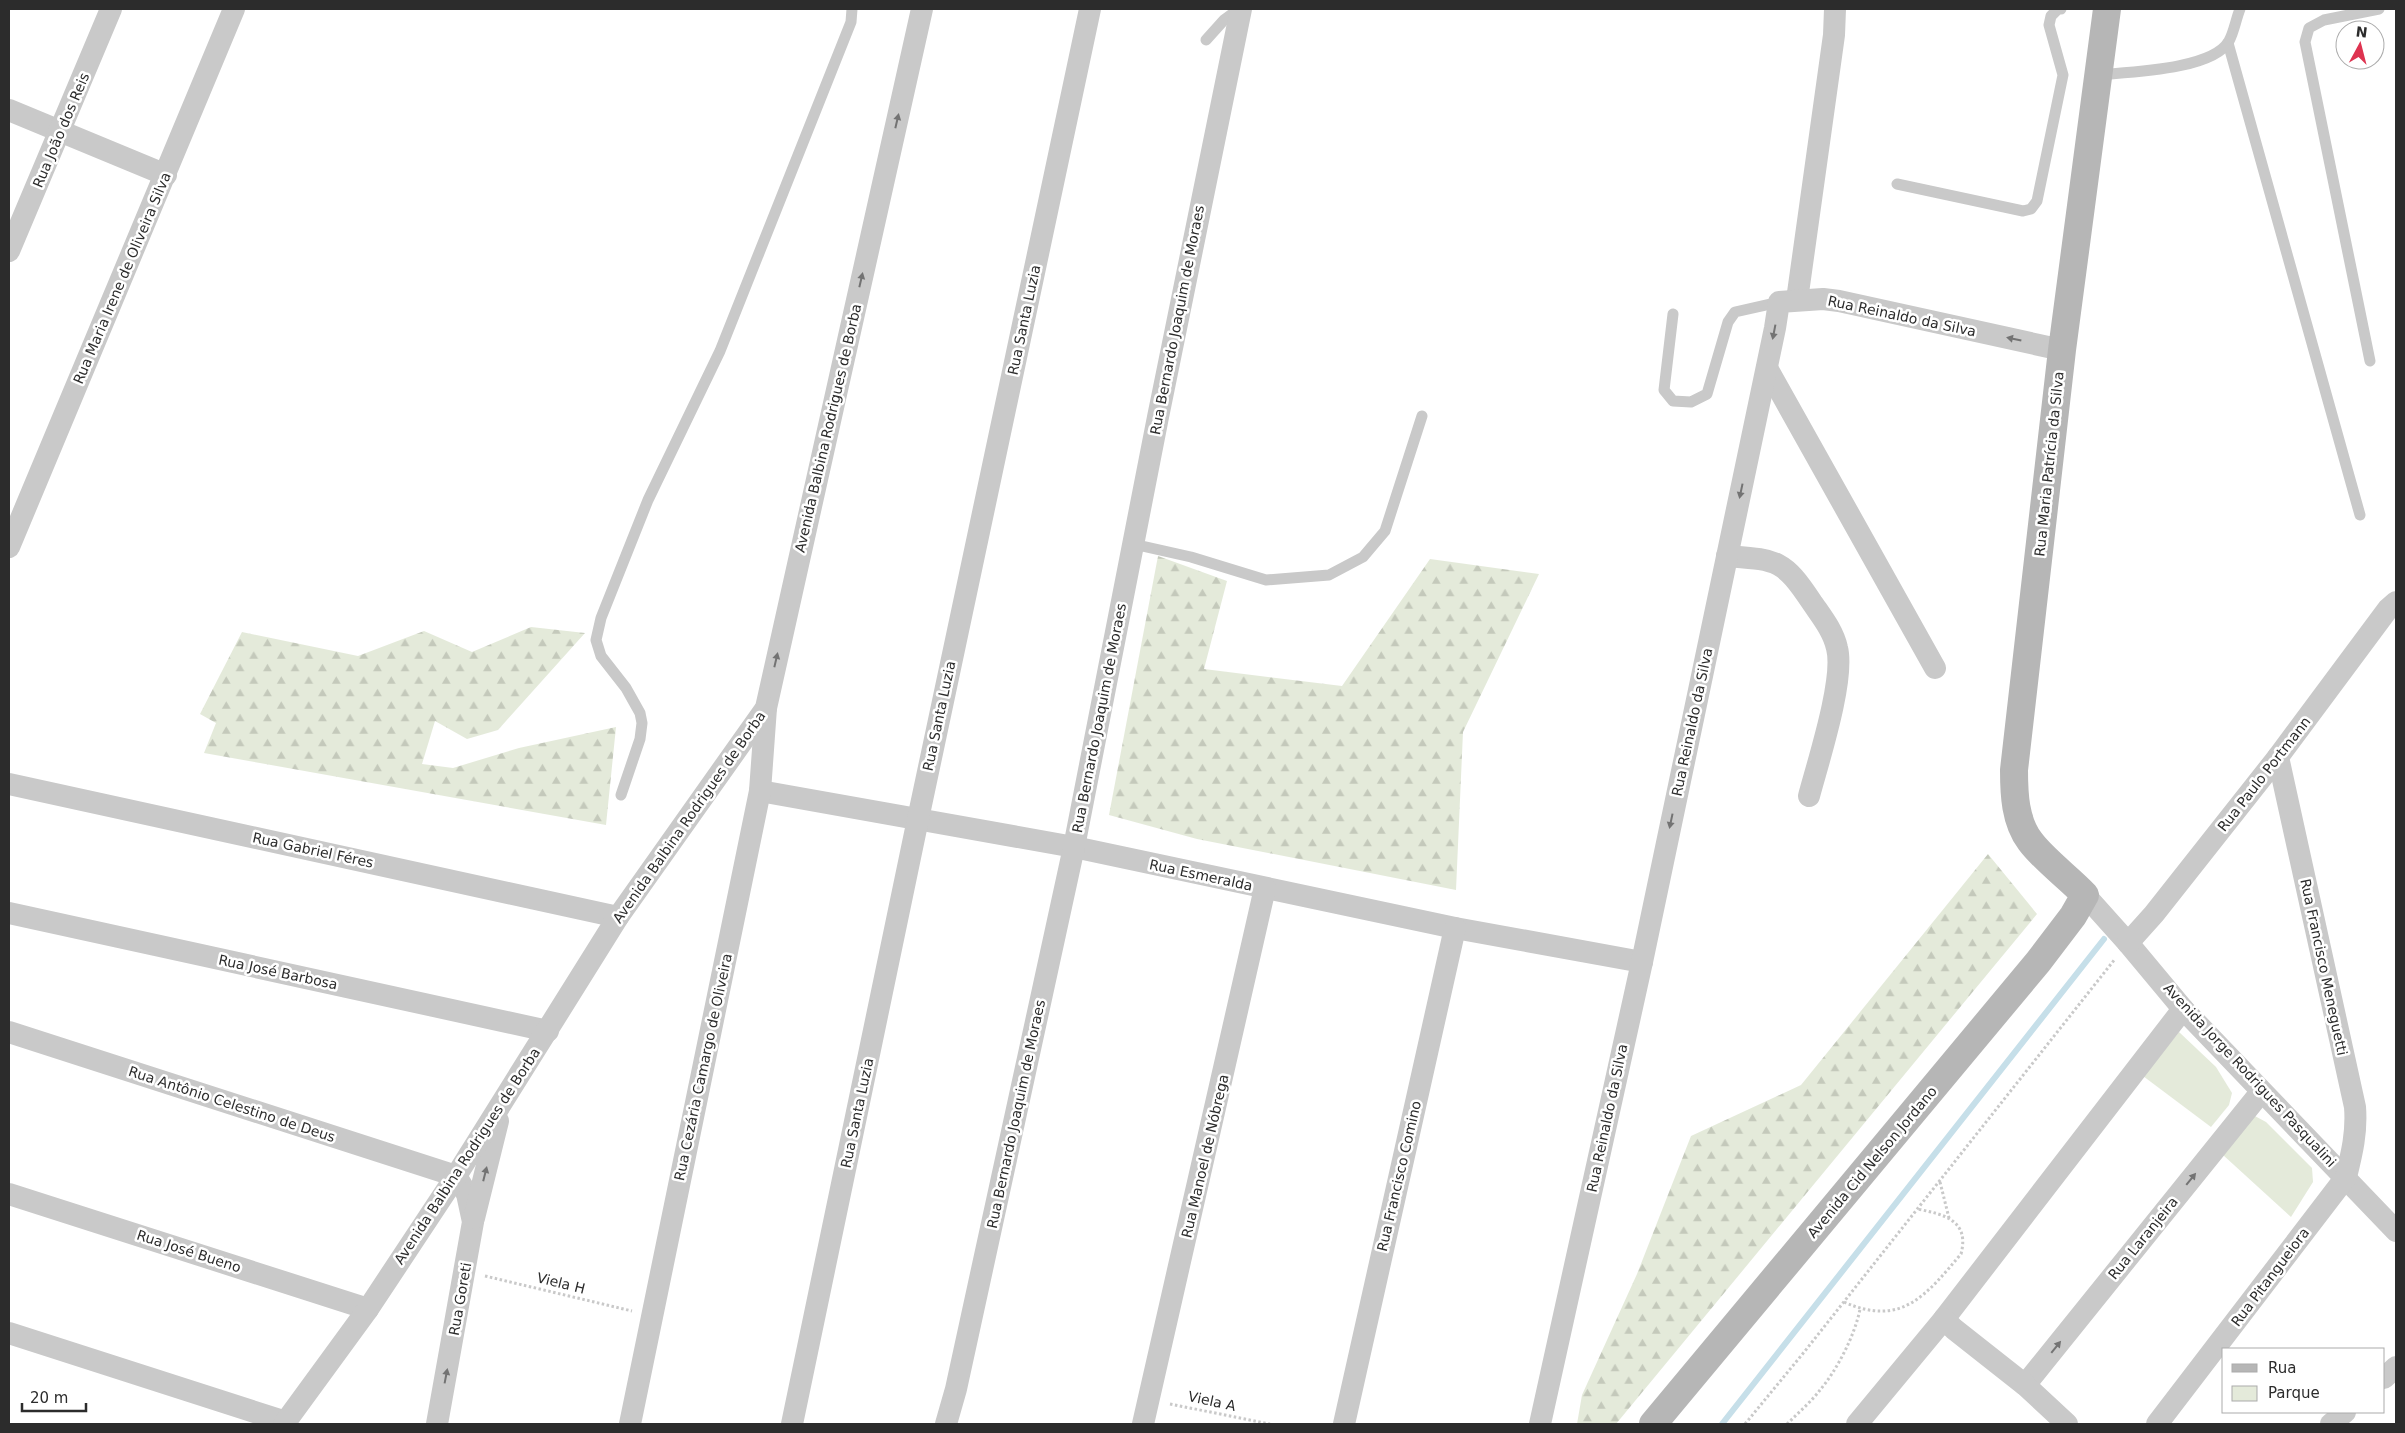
<svg xmlns="http://www.w3.org/2000/svg" width="2405" height="1433" viewBox="0 0 2405 1433" font-family="'DejaVu Sans',sans-serif">
<style>
.green{fill:#e4eada}
.forest{fill:url(#forest-firs)}
.lines{fill:none;stroke-linecap:round;stroke-linejoin:round}
.stream{stroke:#c6dfe9;stroke-width:6}
.path{stroke:#c9c9c9;stroke-width:3;stroke-dasharray:2.5 2.5;stroke-linecap:butt}
.lane{stroke:#c9c9c9;stroke-width:11}
.street{stroke:#c9c9c9;stroke-width:22}
.secondary{stroke:#b6b6b6;stroke-width:28}
.oneway{fill:#737373}
.labels{text-anchor:middle;stroke-width:5;stroke-linejoin:round;paint-order:stroke}
.street-label{font-size:14px;fill:#2c2c2c;stroke:#fff}
</style>
<defs>
<pattern id="forest-firs" width="22" height="20" patternUnits="userSpaceOnUse" patternTransform="scale(1.25)"><rect width="22" height="20" fill="#e4eada"/><path d="M5 1l3.5 6h-7zM16 11l3.5 6h-7z" fill="#c4c9bb"/></pattern>
</defs>
<rect width="100%" height="100%" fill="#fff"/>
<g class="green">
<polygon points="2179,1032 2216,1067 2232,1093 2229,1105 2211,1127 2143,1076"/>
<polygon points="2253,1115 2266,1122 2312,1168 2313,1182 2291,1217 2223,1155"/>
</g>
<g class="forest">
<polygon points="1158,556 1227,581 1204,669 1342,686 1430,559 1539,574 1463,732 1456,890 1197,839 1109,815"/>
<polygon points="531,627 585,633 498,730 467,739 435,721 422,764 453,768 519,748 616,727 606,825 204,753 216,723 200,714 242,632 358,656 424,631 472,652"/>
<polygon points="1988,854 2037,914 1616,1424 1577,1424 1582,1395 1637,1274 1691,1136 1801,1085"/>
</g>
<g class="lines">
<polyline class="stream" points="1722,1424 2104,939"/>
<g class="path">
<polyline points="1940,1182 1949,1218"/>
<polyline points="485,1276 632,1311"/>
<path d="M1844,1302C1902,1328 1927,1294 1961,1254C1970,1220 1943,1214 1917,1209"/>
<polyline points="1170,1404 1270,1424"/>
<polyline points="1745,1424 1805,1351 2115,959"/>
<path d="M1787,1424C1798,1413 1811,1402 1820,1390C1837,1370 1855,1335 1860,1309"/>
</g>
<g class="lane">
<polyline points="1206,40 1224,20 1239,9"/>
<polyline points="2228,43 2360,515"/>
<path d="M2098,75C2128,72 2213,70 2229,41C2234,32 2236,19 2240,9"/>
<polyline points="1897,184 2023,211 2031,209 2037,201 2063,75 2049,25 2051,16 2058,9 2061,9"/>
<polyline points="1673,314 1664,390 1673,401 1691,402 1707,394 1728,322 1735,312 1779,302"/>
<polyline points="2370,361 2305,42 2309,28 2324,20 2379,9"/>
<polyline points="1133,544 1191,557 1266,580 1329,575 1363,557 1385,531 1422,416"/>
<polyline points="621,795 640,739 642,723 640,713 626,688 601,656 596,640 601,618 648,500 720,351 851,22 852,9"/>
</g>
<g class="street">
<polyline points="9,110 166,175"/>
<polyline points="9,251 111,9"/>
<polyline points="1797,300 1834,35 1835,9"/>
<polyline points="1767,368 1935,668"/>
<polyline points="9,547 234,9"/>
<path d="M1727,556C1777,560 1783,559 1811,601C1821,616 1833,630 1837,648C1845,679 1818,762 1809,796"/>
<polyline points="9,784 618,917"/>
<polyline points="760,791 1074,847 1455,928 1642,962"/>
<polyline points="2085,895 2128,943 2183,1009 2396,1231"/>
<polyline points="9,913 548,1031"/>
<polyline points="2128,943 2154,914 2278,757 2388,609 2396,602"/>
<polyline points="9,1032 456,1176 467,1194 473,1222 437,1424"/>
<polyline points="9,1194 368,1309"/>
<polyline points="474,1218 498,1121"/>
<polyline points="1944,1319 2183,1009"/>
<polyline points="9,1333 286,1422"/>
<polyline points="2384,1378 2396,1367"/>
<polyline points="2025,1385 2261,1092"/>
<polyline points="284,1424 368,1309 456,1176 618,917 766,708 922,9"/>
<polyline points="630,1424 760,791 766,708"/>
<polyline points="792,1424 918,819 1090,9"/>
<polyline points="946,1424 956,1389 1074,847 1158,417 1241,9"/>
<polyline points="1143,1424 1265,888"/>
<polyline points="1344,1424 1455,928"/>
<polyline points="1540,1424 1642,962 1775,328 1779,302 1823,299 1839,301 2062,350"/>
<polyline points="1857,1424 1944,1319 1954,1329 2025,1385 2067,1424"/>
<path d="M2157,1424L2346,1177C2352,1153 2357,1132 2355,1107L2278,757"/>
<polyline points="2331,1424 2345,1412"/>
</g>
<path class="secondary" d="M1653,1424L2038,962L2073,916L2085,895C2069,878 2043,859 2030,841C2015,821 2014,794 2014,770L2062,350L2107,9"/>
</g>
<defs><path id="oneway-solid" d="M-6-.8H1V-3.2L6.5 0L1 3.2V.8H-6Z" transform="scale(1.25)"/></defs>
<g class="oneway">
<use href="#oneway-solid" transform="translate(897 121) rotate(-77)"/>
<use href="#oneway-solid" transform="translate(861 280) rotate(-77)"/>
<use href="#oneway-solid" transform="translate(1774 332) rotate(101)"/>
<use href="#oneway-solid" transform="translate(2014 339) rotate(-168)"/>
<use href="#oneway-solid" transform="translate(1741 491) rotate(102)"/>
<use href="#oneway-solid" transform="translate(776 660) rotate(-77)"/>
<use href="#oneway-solid" transform="translate(1671 821) rotate(102)"/>
<use href="#oneway-solid" transform="translate(485 1174) rotate(-76)"/>
<use href="#oneway-solid" transform="translate(2191 1179) rotate(-51)"/>
<use href="#oneway-solid" transform="translate(2056 1347) rotate(-51)"/>
<use href="#oneway-solid" transform="translate(446 1376) rotate(-79)"/>
</g>
<g class="labels">
<g class="street-label">
<text transform="translate(61 130) rotate(-67)" y="5">Rua João dos Reis</text>
<text transform="translate(122 278) rotate(-67)" y="5">Rua Maria Irene de Oliveira Silva</text>
<text transform="translate(1902 316) rotate(12)" y="5">Rua Reinaldo da Silva</text>
<text transform="translate(1024 320) rotate(-78)" y="5">Rua Santa Luzia</text>
<text transform="translate(1177 320) rotate(-79)" y="5">Rua Bernardo Joaquim de Moraes</text>
<text transform="translate(828 428) rotate(-77)" y="5">Avenida Balbina Rodrigues de Borba</text>
<text transform="translate(2049 464) rotate(-84)" y="5">Rua Maria Patrícia da Silva</text>
<text transform="translate(939 716) rotate(-78)" y="5">Rua Santa Luzia</text>
<text transform="translate(1099 718) rotate(-79)" y="5">Rua Bernardo Joaquim de Moraes</text>
<text transform="translate(1692 722) rotate(-78)" y="5">Rua Reinaldo da Silva</text>
<text transform="translate(2264 774) rotate(-52)" y="5">Rua Paulo Portmann</text>
<text transform="translate(689 817) rotate(-55)" y="5">Avenida Balbina Rodrigues de Borba</text>
<text transform="translate(313 850) rotate(12)" y="5">Rua Gabriel Féres</text>
<text transform="translate(1201 875) rotate(12)" y="5">Rua Esmeralda</text>
<text transform="translate(2324 967) rotate(78)" y="5">Rua Francisco Meneguetti</text>
<text transform="translate(278 972) rotate(12)" y="5">Rua José Barbosa</text>
<text transform="translate(703 1067) rotate(-78)" y="5">Rua Cezária Camargo de Oliveira</text>
<text transform="translate(2250 1075) rotate(47)" y="5">Avenida Jorge Rodrigues Pasqualini</text>
<text transform="translate(232 1104) rotate(18)" y="5">Rua Antônio Celestino de Deus</text>
<text transform="translate(857 1113) rotate(-78)" y="5">Rua Santa Luzia</text>
<text transform="translate(1016 1114) rotate(-78)" y="5">Rua Bernardo Joaquim de Moraes</text>
<text transform="translate(1607 1118) rotate(-78)" y="5">Rua Reinaldo da Silva</text>
<text transform="translate(467 1156) rotate(-57)" y="5">Avenida Balbina Rodrigues de Borba</text>
<text transform="translate(1205 1156) rotate(-77)" y="5">Rua Manoel de Nóbrega</text>
<text transform="translate(1872 1162) rotate(-50)" y="5">Avenida Cid Nelson Jordano</text>
<text transform="translate(1399 1176) rotate(-77)" y="5">Rua Francisco Comino</text>
<text transform="translate(2143 1238) rotate(-51)" y="5">Rua Laranjeira</text>
<text transform="translate(189 1251) rotate(18)" y="5">Rua José Bueno</text>
<text transform="translate(2270 1277) rotate(-53)" y="5">Rua Pitangueiora</text>
<text transform="translate(561 1283) rotate(14)" y="5">Viela H</text>
<text transform="translate(460 1299) rotate(-80)" y="5">Rua Goreti</text>
<text transform="translate(1212 1401) rotate(12)" y="5">Viela A</text>
</g>
</g>
<rect width="2405" height="1433" fill="none" stroke="#2c2c2c" stroke-width="20"/>
<rect x="2222" y="1348" width="162" height="65" fill="#ffffff" stroke="#ababab"/>
<rect x="2232" y="1364" width="25" height="8" fill="#b6b6b6" stroke="#ababab"/>
<text x="2268" y="1373" font-size="15" fill="#2c2c2c">Rua</text>
<rect x="2232" y="1386" width="25" height="15" fill="#e4eada" stroke="#ababab"/>
<text x="2268" y="1398" font-size="15" fill="#2c2c2c">Parque</text>
<g transform="translate(2360 45) rotate(7)"><circle r="24" fill="#ffffff" stroke="#ababab"/>
<path d="M0-4L9 19L0 12L-9 19Z" fill="#de3350"/>
<text y="-8" font-size="14" font-weight="bold" text-anchor="middle" fill="#2c2c2c">N</text>
</g>
<path d="M22 1403v8h64v-8" fill="none" stroke="#2c2c2c" stroke-width="2.5"/>
<text x="30" y="1403" font-size="15" fill="#2c2c2c" stroke="#ffffff" stroke-width="4" paint-order="stroke">20 m</text>
</svg>
